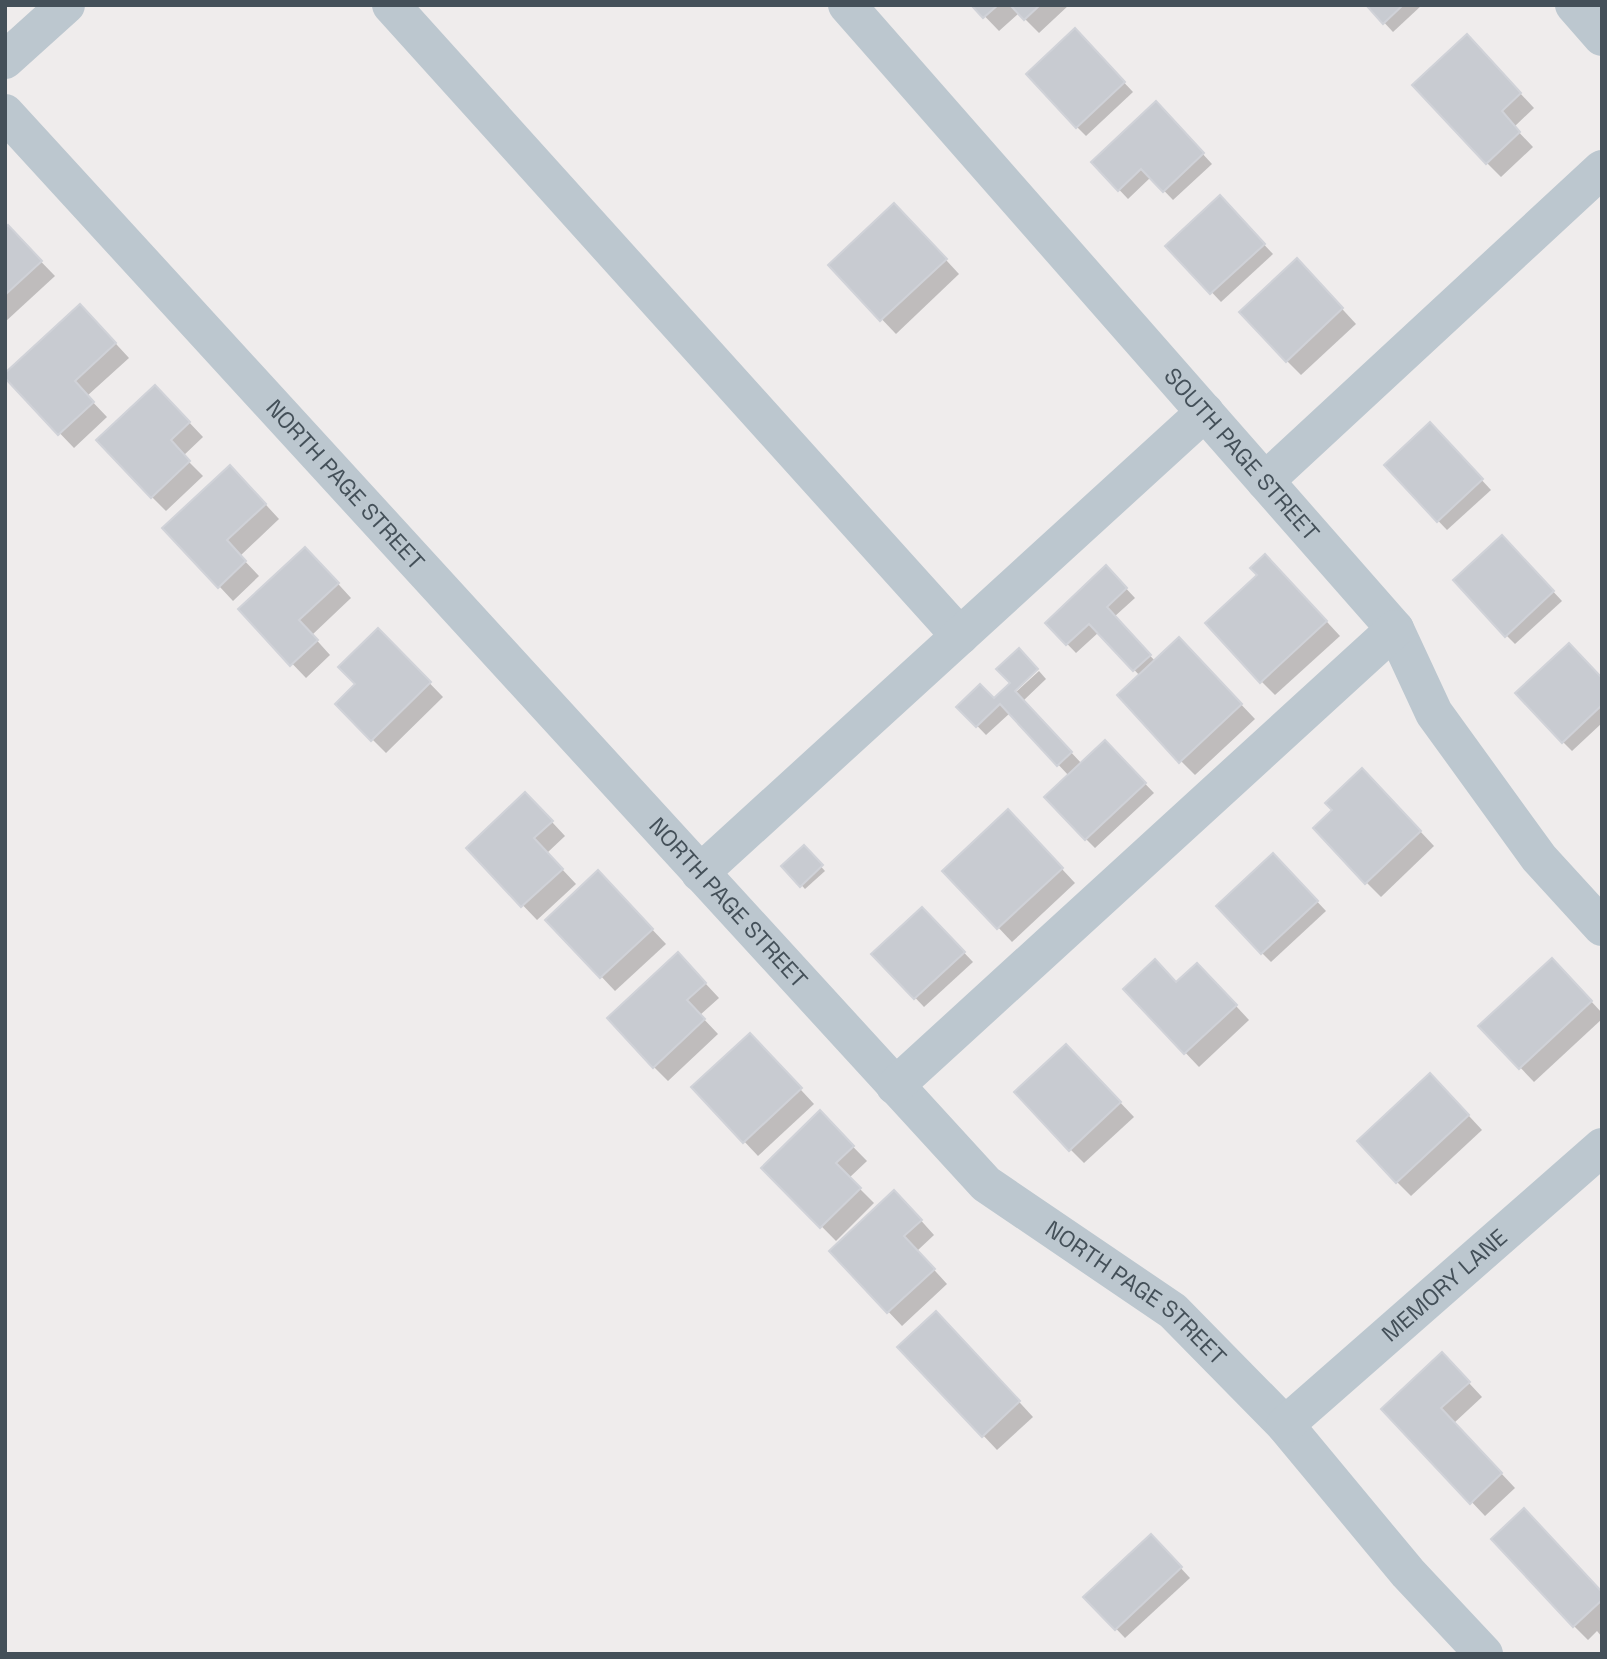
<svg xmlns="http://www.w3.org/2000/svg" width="1607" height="1659" font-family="'Space Grotesk',sans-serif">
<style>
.shadow{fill:#0003}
.building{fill:#c8cbd1;stroke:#d0d2d8;stroke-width:2}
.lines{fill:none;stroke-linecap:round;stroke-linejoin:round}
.minor{stroke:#bcc7cf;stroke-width:38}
.labels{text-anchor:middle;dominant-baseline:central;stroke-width:5;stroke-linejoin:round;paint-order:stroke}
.street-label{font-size:23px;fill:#445059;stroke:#fff}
</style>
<rect width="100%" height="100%" fill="#efecec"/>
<g class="shadow">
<path d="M974,5h95l-30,28 -20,-20 -20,18z"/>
<path d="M1368,5h54l-29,27z"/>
<path d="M1084,40l49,52 -47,44 -9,-9z"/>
<path d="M1481,51l53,57 -20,19 19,20 -32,30 -14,-14z"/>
<path d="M1165,113l47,51 -39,36 -22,-23 -23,22 -35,-37z"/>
<path d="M1229,207l44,47 -52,48 -53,-56z"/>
<path d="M908,219l51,55 -63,60 -66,-69z"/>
<path d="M5,231l17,11 33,34 -50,46z"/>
<path d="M1311,275l45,49 -55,51 -14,-14z"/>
<path d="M94,320l35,38 -42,38 20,21 -33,31 -69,-72z"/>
<path d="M169,401l34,36 -20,19 20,20 -37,35 -14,-14z"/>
<path d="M1439,434l52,56 -44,40 -61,-64z"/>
<path d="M244,481l35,38 -39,37 19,20 -26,25 -68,-73z"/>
<path d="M1511,546l51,55 -47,43 -9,-9z"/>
<path d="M319,563l32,35 -39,37 18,20 -24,23 -66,-69z"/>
<path d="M1106,567l29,31 -21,19 42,45 37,-8 62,65 -60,56 -14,-14 -41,-85 -41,-44 -23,21 -29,-30z"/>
<path d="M1279,570l61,66 -65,59 -14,-14 -2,-106z"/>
<path d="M378,630l65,67 -57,56 -49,-49 20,-20z"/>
<path d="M1019,650l-5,39 2,3 23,-21 7,8 -23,22 59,63 32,-13 40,42 -59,55 -9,-9 -17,-63 -59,-63 -24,22 -27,-28 35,-7 18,-17z"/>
<path d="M1602,680v43l-30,28 -9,-9z"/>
<path d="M1376,784l58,62 -53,51 -14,-14z"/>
<path d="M539,808l26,28 -18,17 29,31 -39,36 -69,-72z"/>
<path d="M1022,826l53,57 -63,59 -67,-71z"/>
<path d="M804,848l21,23 -20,18 -21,-23z"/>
<path d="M1282,864l44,47 -55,51 -9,-9z"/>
<path d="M612,887l54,57 -51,47 -67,-71z"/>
<path d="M931,918l42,44 -49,45 -50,-53z"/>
<path d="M692,969l27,29 -19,17 18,19 -50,47 -14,-14z"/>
<path d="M1566,974l36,39v6l-68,63 -53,-56z"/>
<path d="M1211,979l38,41 -50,47 -74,-78z"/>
<path d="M763,1049l51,55 -56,52 -65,-69z"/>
<path d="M1080,1060l54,57 -50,46 -14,-14z"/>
<path d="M1444,1089l38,41 -71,66 -14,-14z"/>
<path d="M820,1113l47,48 -18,17 25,25 -38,38 -72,-73z"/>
<path d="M908,1206l26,29 -17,16 30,33 -45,42 -71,-75z"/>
<path d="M950,1327l83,90 -36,33 -97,-103z"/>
<path d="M1456,1369l26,28 -28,26 61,65 -30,28 -101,-107z"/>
<path d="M1151,1536l39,42 -65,60 -39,-41z"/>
<path d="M1602,1593v44l-5,-6 -9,9 -14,-14z"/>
</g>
<g class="building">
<path d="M971,5h27l-15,13z"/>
<path d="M1010,5h30l-16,15z"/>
<path d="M1366,5h37l-20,19z"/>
<path d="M1075,28l50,54 -49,46 -50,-54z"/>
<path d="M1467,34l54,59 -19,18 18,21 -34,32 -74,-79z"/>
<path d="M1156,101l48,52 -41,39 -22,-23 -23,22 -27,-29z"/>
<path d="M1220,195l45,49 -55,50 -45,-48z"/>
<path d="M894,203l53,56 -67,62 -52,-56z"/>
<path d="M8,225l34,36 -37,34v-67z"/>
<path d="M1297,258l46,50 -57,54 -47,-50z"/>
<path d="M80,304l36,39 -41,38 19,21 -36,33 -53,-57v-5z"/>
<path d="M155,385l35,37 -19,18 19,21 -39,37 -55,-58z"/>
<path d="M1430,422l53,57 -46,43 -53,-57z"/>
<path d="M230,465l36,39 -39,36 19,21 -28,27 -56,-60z"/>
<path d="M1502,535l52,56 -49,46 -52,-57z"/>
<path d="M305,547l34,36 -40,37 19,20 -28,26 -52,-57z"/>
<path d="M1265,554l62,67 -67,62 -55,-60 52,-48 -7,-7z"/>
<path d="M1106,565l21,23 -20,19 44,48 -18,16 -44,-47 -23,21 -21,-22z"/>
<path d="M378,628l53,54 -60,59 -36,-37 20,-20 -17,-17z"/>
<path d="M1179,637l63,67 -63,59 -62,-68z"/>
<path d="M1569,643l33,35v27l-40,38 -47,-50z"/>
<path d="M1019,648l19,21 -23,22 57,61 -15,14 -57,-62 -24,23 -20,-20 24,-23 14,14 16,-15 -14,-14z"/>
<path d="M1105,740l41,43 -61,57 -41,-43z"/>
<path d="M1362,768l59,63 -56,53 -52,-56 19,-18 -7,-7z"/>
<path d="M525,792l28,29 -19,17 29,31 -42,38 -55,-59z"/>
<path d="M1008,809l55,59 -66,61 -55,-58z"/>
<path d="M804,845l19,20 -23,22 -19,-21z"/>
<path d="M1273,853l45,48 -57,53 -45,-48z"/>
<path d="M598,870l55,59 -53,49 -55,-58z"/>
<path d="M922,907l43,45 -51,47 -43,-45z"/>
<path d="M678,952l28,31 -19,17 18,19 -52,49 -46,-50z"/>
<path d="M1552,958l40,43 -73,68 -41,-43z"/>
<path d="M1155,959l21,23 21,-19 40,42 -53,49 -61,-65z"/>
<path d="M750,1033l52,55 -59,55 -52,-56z"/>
<path d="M1066,1044l55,58 -52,49 -55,-59z"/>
<path d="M1430,1073l39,42 -73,68 -39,-42z"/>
<path d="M820,1110l34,36 -18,17 25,25 -41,40 -59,-60z"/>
<path d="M894,1190l28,30 -18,16 31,33 -48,44 -58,-62z"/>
<path d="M936,1311l84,90 -38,36 -85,-90z"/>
<path d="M1442,1352l28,30 -29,26 61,65 -32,31 -89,-95z"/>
<path d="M1524,1508l78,84v8l-29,27 -82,-88z"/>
<path d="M1151,1534l31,33 -67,63 -32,-33z"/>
</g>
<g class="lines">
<g class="minor">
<path d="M391,5l569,631"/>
<path id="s1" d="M847,5l548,624 39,84 105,145 63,69"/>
<path d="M1574,5l28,32"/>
<path d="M5,60l61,-55"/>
<path id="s2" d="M5,113l981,1071 187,127 112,114 123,148 76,81"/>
<path d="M1265,481l337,-312"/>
<path d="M700,873l505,-461"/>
<path d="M895,1086l500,-457"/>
<path id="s3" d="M1285,1425l317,-278"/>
</g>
</g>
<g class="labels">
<g class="street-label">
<text stroke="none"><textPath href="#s1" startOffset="598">SOUTH PAGE STREET</textPath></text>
<text stroke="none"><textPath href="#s2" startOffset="504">NORTH PAGE STREET</textPath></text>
<text stroke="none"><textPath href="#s2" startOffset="1071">NORTH PAGE STREET</textPath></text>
<text stroke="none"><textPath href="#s3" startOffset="212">MEMORY LANE</textPath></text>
<text stroke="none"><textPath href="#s2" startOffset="1638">NORTH PAGE STREET</textPath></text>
</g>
</g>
<rect width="1607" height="1659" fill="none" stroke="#445059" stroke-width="14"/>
</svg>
